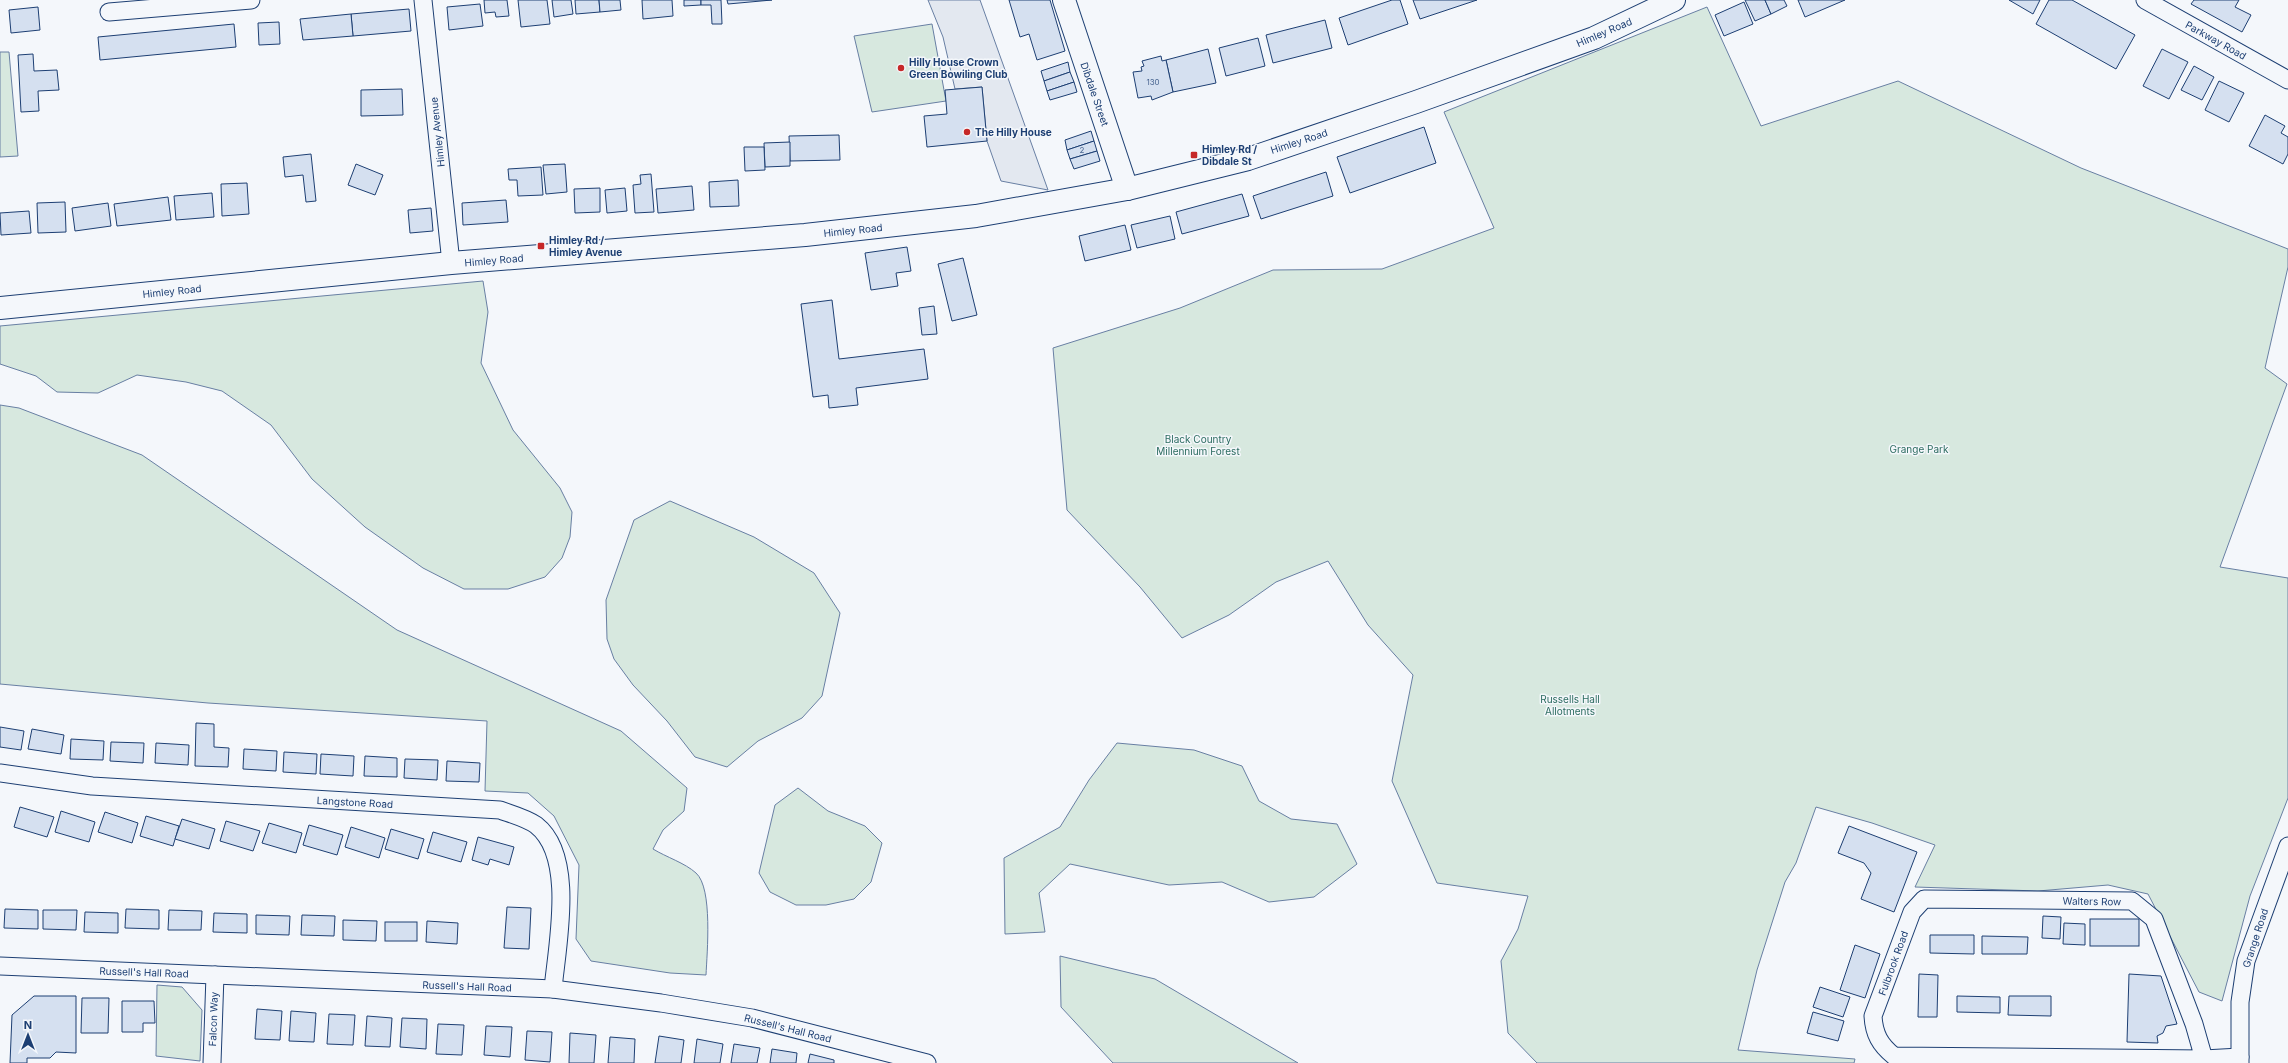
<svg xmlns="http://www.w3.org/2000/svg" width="2288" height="1063" font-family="Inter,sans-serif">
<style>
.green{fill:#d7e8df;stroke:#687fa3}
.parking{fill:#e3e8f0;stroke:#687fa3}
.building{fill:#d5e0f0;stroke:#1d3f73}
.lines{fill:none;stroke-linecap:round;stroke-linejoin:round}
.street-casing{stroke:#1d3f73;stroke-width:19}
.secondary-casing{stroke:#1d3f73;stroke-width:24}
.street{stroke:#f4f7fb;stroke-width:17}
.secondary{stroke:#f4f7fb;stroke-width:22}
.poi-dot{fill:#c62828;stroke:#f4f7fb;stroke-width:1.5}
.labels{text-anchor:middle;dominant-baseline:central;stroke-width:3;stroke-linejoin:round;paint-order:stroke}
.number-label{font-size:8px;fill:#4b6792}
.street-label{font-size:10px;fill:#1d3f73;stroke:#f4f7fb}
.poi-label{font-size:10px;font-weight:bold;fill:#1d3f73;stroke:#f4f7fb;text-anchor:start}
.park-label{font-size:10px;fill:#2c6c60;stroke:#f4f7fb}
</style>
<rect width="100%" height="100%" fill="#f4f7fb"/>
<g class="green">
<path d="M1707,7l54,119 137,-45 183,87 207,81v18l-23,101 22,16 -67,183 68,11v220l-38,98 -28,105 -23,-9 -51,-98 -40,-9 -70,6 -123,-4 20,-42 -63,-22 -56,-16 -20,56 -11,19 -28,88 -19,80 117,9 -1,4h-317l-29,-30 -7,-72 17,-32 10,-33 -91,-13 -45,-102 21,-106 -45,-50 -40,-64 -52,21 -47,33 -47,23 -42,-51 -73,-77 -14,-162 127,-40 93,-38 109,-1 112,-41 -50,-116z"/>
<path d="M932,24l14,77 -74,11 -18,-76z"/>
<path d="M0,52h9l9,104 -18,1z"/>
<path d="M483,281l5,31 -7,51 32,67 47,58 12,24 -2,25 -8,21 -17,19 -37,12h-44l-41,-21 -58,-41 -53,-48 -41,-54 -49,-34 -36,-9 -49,-7 -39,18 -41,-1 -21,-16 -36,-12v-38z"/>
<path d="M0,405l19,3 123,47 255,175 224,101 66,57 -3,23 -21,19 -10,19c13,8 32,14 43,24 17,15 11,80 10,102l-36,-2 -79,-12 -15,-22 3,-74 -25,-49 -26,-23 -43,-2 2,-70 -279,-18 -208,-19z"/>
<path d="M670,501l84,36 60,36 26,40 -18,83 -20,22 -44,23 -31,26 -32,-10 -28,-36 -34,-36 -19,-26 -7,-20 -1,-39 28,-80z"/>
<path d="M1117,743l77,7 48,16 17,35 32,18 46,5 20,40 -43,33 -45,5 -47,-20 -53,3 -99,-21 -31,29 6,39 -40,2 -1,-76 56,-31 29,-47z"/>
<path d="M798,788l30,23 37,15 17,17 -11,39 -17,17 -28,6h-30l-26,-13 -11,-19 16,-68z"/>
<path d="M1060,956l95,23 143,84h-185l-52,-56z"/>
<path d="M157,985l25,2 20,23 -2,51 -44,-5z"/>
</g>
<path class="parking" d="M928,0h52l68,190 -47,-9 -14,-40 -5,-54 -27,2 -12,-52z"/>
<g class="building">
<path d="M484,0h23l2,16 -13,1 -1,-5 -10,1z"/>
<path d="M518,0h29l3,24 -29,3z"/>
<path d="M552,0h19l2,14 -19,3z"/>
<path d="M575,0h24l1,12 -24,2z"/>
<path d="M599,0h21l1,10 -21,2z"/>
<path d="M642,0h30l1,16 -30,3z"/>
<path d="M684,0h17v5l-17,1z"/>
<path d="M701,0h20l1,24h-10l-1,-19h-10z"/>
<path d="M727,0h45l-44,4z"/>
<path d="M1009,0h41l15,51 -28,9 -8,-26 -9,3z"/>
<path d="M1392,0h8l8,24 -60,21 -9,-27z"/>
<path d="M1413,0h64l-57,19z"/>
<path d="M1745,0h20l6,14 -16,7z"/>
<path d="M1765,0h19l3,6 -16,8z"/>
<path d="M1798,0h47l-40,17z"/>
<path d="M2009,0h31l-7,14z"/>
<path d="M2049,0h23l63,35 -19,34 -80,-45z"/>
<path d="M2194,0h45l-4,7 16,8 -9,17 -51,-28z"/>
<path d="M1744,2l9,22 -29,12 -9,-21z"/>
<path d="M480,4l3,22 -34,4 -2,-23z"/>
<path d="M38,7l2,23 -29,3 -2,-23z"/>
<path d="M409,9l2,22 -58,5 -2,-22z"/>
<path d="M351,14l2,22 -50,4 -3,-21z"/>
<path d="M1325,20l7,28 -59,15 -7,-28z"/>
<path d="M279,22l1,22 -21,1 -1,-22z"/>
<path d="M234,24l2,23 -136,13 -2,-23z"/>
<path d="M1258,38l7,28 -39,10 -7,-28z"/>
<path d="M1208,49l8,34 -43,9 -7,-32z"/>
<path d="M2162,49l26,13 -19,37 -26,-13z"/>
<path d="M33,54l1,17 23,-1 2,20 -21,1 1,20 -18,1 -3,-57z"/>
<path d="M1161,56l1,5 4,-1 7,32 -21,8 -1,-4 -13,2 -5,-26 9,-1 -1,-4 3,-1 -2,-5z"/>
<path d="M1068,62l2,10 -26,9 -3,-10z"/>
<path d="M2194,66l20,11 -12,23 -21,-10z"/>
<path d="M1070,72l4,10 -27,9 -3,-10z"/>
<path d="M2219,81l25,12 -15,29 -24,-12z"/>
<path d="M1074,82l3,10 -27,8 -3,-9z"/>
<path d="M982,87l5,54 -60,6 -3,-31 23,-2 -2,-24z"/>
<path d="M402,89l1,26 -42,1v-26z"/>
<path d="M2265,115l20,11 -4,7 7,4v17l-5,10 -34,-18z"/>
<path d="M1424,127l12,36 -86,30 -13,-36z"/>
<path d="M1091,131l3,10 -27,9 -2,-10z"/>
<path d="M839,135l1,25 -50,1 -1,-25z"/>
<path d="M1094,141l3,10 -27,8 -3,-9z"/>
<path d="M790,142v24l-25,1 -1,-24z"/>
<path d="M744,147h20l1,23 -20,1z"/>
<path d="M1097,151l3,10 -26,8 -4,-10z"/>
<path d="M311,154l5,47 -10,1 -3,-27 -18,2 -2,-20z"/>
<path d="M356,164l27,11 -8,20 -27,-10z"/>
<path d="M565,164l2,28 -21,2 -3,-29z"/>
<path d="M541,167l2,28 -25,1 -1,-16h-8l-1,-11z"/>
<path d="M1326,172l7,24 -72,23 -8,-23z"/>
<path d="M651,174l3,38 -19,1 -2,-28 8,-1 -1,-9z"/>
<path d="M738,180l1,26 -29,1 -1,-25z"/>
<path d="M247,183l2,31 -27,2 -1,-32z"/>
<path d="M692,186l2,24 -36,3 -2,-24z"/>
<path d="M600,188v24l-25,1 -1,-24z"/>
<path d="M625,188l2,23 -20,2 -2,-23z"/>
<path d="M212,193l2,24 -38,3 -2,-24z"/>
<path d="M1242,194l7,22 -67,18 -6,-22z"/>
<path d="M168,197l3,23 -54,6 -3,-22z"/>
<path d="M506,200l2,22 -45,3 -1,-22z"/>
<path d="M65,202l1,30 -28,1 -1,-30z"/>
<path d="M108,203l3,23 -36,5 -3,-23z"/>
<path d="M431,208l2,23 -23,2 -2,-23z"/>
<path d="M29,211l2,22 -30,2 -1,-22z"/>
<path d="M1170,216l5,23 -38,9 -6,-23z"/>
<path d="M1125,225l6,25 -46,11 -6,-25z"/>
<path d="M907,247l4,24 -15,2 2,13 -27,4 -6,-37z"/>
<path d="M963,258l14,57 -25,6 -14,-57z"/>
<path d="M832,300l7,59 85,-10 4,30 -72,9 2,17 -29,3 -1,-13 -15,2 -12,-93z"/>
<path d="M934,306l3,28 -15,1 -3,-27z"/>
<path d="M196,723l18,1v23l15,1 -1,19 -33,-1z"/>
<path d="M0,727l24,4 -3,19 -21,-3z"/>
<path d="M32,729l32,6 -3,19 -33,-5z"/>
<path d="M71,739l33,2 -1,19 -33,-1z"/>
<path d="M111,742l33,1 -1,20 -33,-2z"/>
<path d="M156,743l33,2 -1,20 -33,-2z"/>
<path d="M244,749l33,2 -1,20 -33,-2z"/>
<path d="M284,752l33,2 -1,20 -33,-2z"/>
<path d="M321,754l33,2 -1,20 -33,-2z"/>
<path d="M365,756l32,2v19l-33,-1z"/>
<path d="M405,759l33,1 -1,20 -33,-2z"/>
<path d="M447,761l33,2 -1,19 -33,-1z"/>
<path d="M20,807l34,10 -7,20 -33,-10z"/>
<path d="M61,811l34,11 -6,20 -34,-10z"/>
<path d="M105,812l33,11 -6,20 -34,-11z"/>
<path d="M146,816l33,10 -6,20 -33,-10z"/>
<path d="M182,819l33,10 -6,20 -34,-10z"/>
<path d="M226,821l34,10 -7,20 -33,-10z"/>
<path d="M269,823l33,10 -6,20 -34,-10z"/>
<path d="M309,825l34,10 -6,20 -34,-10z"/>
<path d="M1849,826l68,26 -23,60 -33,-13 10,-26 -7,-10 -26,-10z"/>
<path d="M351,827l34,11 -6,20 -34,-11z"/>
<path d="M391,829l33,10 -6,20 -33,-10z"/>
<path d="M433,832l34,10 -6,20 -34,-10z"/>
<path d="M478,837l36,10 -5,18 -19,-6 -2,6 -16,-5z"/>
<path d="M507,907l24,1 -2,41 -25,-1z"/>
<path d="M5,909l33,1v19l-34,-1z"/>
<path d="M126,909l33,1v19l-34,-1z"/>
<path d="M43,910h34l-1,20 -33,-1z"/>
<path d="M169,910l33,1 -1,19h-33z"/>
<path d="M85,912l33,1v20l-34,-1z"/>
<path d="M214,913l33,1v19l-34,-1z"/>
<path d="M256,915l34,1 -1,19 -33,-1z"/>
<path d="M302,915l33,1 -1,20 -33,-1z"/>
<path d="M2043,916l18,1 -1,22 -18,-1z"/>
<rect x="2090" y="919" width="49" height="27"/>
<path d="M343,920l34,1 -1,20 -33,-1z"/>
<path d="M427,921l31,2 -1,21 -31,-2z"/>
<rect x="385" y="922" width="32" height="19"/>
<path d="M2064,923l21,1v21l-22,-1z"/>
<path d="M1930,935h44v19l-44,-1z"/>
<path d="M1982,936l46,1 -1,17h-45z"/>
<path d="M1855,945l25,9 -15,44 -25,-8z"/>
<path d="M1919,974l19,1 -1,42h-19z"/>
<path d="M2129,974l32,2 16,48 -11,2 -3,7 -6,3 1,7 -31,-1z"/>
<path d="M1820,987l30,10 -7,20 -30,-10z"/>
<path d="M34,996h42v57l-20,-1 -6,6h-23v5h-17l2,-48z"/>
<path d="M1957,996l43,1v16l-43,-1z"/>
<path d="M2009,996h42v20l-43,-1z"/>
<path d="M82,998h27l-1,35h-27z"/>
<path d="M122,1001h32l1,22h-12v9h-21z"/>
<path d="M257,1009l25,2 -2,29 -25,-1z"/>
<path d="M291,1011l25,2 -2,29 -25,-1z"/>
<path d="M1813,1012l31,9 -6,20 -31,-8z"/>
<path d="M329,1014l26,1 -2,30 -26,-1z"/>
<path d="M367,1016l25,2 -2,29 -25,-1z"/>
<path d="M402,1018l25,1 -1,30 -26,-2z"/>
<path d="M438,1024l26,1 -2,30 -26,-1z"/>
<path d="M486,1026l26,1 -2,30 -26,-2z"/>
<path d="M527,1031l25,1 -2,30 -25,-2z"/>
<path d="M570,1033l26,2 -2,28h-25z"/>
<path d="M659,1036l25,4 -3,23h-26z"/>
<path d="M610,1037l25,2 -1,24h-26z"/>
<path d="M697,1039l26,5 -3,19h-26z"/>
<path d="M734,1044l26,4 -3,15h-26z"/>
<path d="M772,1049l25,4 -1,10h-26z"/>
<path d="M810,1054l24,6v3h-26z"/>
</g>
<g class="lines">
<g class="street-casing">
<g id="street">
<path d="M423,0l28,263"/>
<path d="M2145,0l143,80"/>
<path d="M109,12l142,-12"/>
<path d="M0,773l92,13 408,24c11,4 26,8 36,15 40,31 21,120 17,164"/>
<path d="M0,966l553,23 108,14 91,15 175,45"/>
<path d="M2204,1059l-10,-35 -40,-105 -22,-18 -208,-2 -12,13 -39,104c1,18 7,29 21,40l310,3 36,-2"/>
<path d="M212,1063l3,-88"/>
<path d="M2240,1063v-61l6,-41 42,-115"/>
</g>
</g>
<g class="secondary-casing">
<g id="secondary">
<path d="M1064,0l63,189"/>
<path d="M0,308l451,-45 354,-28 171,-19 151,-27 121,-30 168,-57 178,-64 80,-38"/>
</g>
</g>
<use href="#street" class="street"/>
<use href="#secondary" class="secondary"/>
</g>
<g class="poi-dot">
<circle cx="901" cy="68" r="4"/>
<circle cx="967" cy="132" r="4"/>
<rect x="1190" y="151" width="8" height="8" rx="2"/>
<rect x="537" y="242" width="8" height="8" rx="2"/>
</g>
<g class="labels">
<g class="number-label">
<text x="1153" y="82">130</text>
<text x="1082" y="150">2</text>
</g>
<g class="street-label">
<text transform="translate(1604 32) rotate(-23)">Himley Road</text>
<text transform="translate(2216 40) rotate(29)">Parkway Road</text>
<text transform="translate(1095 94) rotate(71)">Dibdale Street</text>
<text transform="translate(437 132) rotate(-96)">Himley Avenue</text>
<text transform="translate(1299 141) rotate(-18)">Himley Road</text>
<text transform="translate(853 230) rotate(-6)">Himley Road</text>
<text transform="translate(494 260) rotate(-5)">Himley Road</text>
<text transform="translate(172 291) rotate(-6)">Himley Road</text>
<text transform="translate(355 802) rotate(3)">Langstone Road</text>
<text transform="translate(2092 901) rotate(1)">Walters Row</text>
<text transform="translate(2255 938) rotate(-72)">Grange Road</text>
<text transform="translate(1893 963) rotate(-70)">Fulbrook Road</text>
<text transform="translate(144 972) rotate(2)">Russell's Hall Road</text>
<text transform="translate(467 986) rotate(2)">Russell's Hall Road</text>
<text transform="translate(213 1019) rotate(-88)">Falcon Way</text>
<text transform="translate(788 1028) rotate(14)">Russell's Hall Road</text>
</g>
<g class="poi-label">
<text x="909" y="62">Hilly House Crown<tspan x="909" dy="12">Green Bowiling Club</tspan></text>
<text x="975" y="132">The Hilly House</text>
<text x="1202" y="149">Himley Rd /<tspan x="1202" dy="12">Dibdale St</tspan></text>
<text x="549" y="240">Himley Rd /<tspan x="549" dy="12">Himley Avenue</tspan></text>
</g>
<g class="park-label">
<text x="1198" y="439">Black Country<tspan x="1198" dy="12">Millennium Forest</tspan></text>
<text x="1919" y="449">Grange Park</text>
<text x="1570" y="699">Russells Hall<tspan x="1570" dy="12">Allotments</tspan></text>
</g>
</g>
<g transform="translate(28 1035)" stroke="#f4f7fb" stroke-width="3" paint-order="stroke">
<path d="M0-3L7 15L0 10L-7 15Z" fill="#1d3f73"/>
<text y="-6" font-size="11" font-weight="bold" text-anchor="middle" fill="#1d3f73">N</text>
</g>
</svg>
